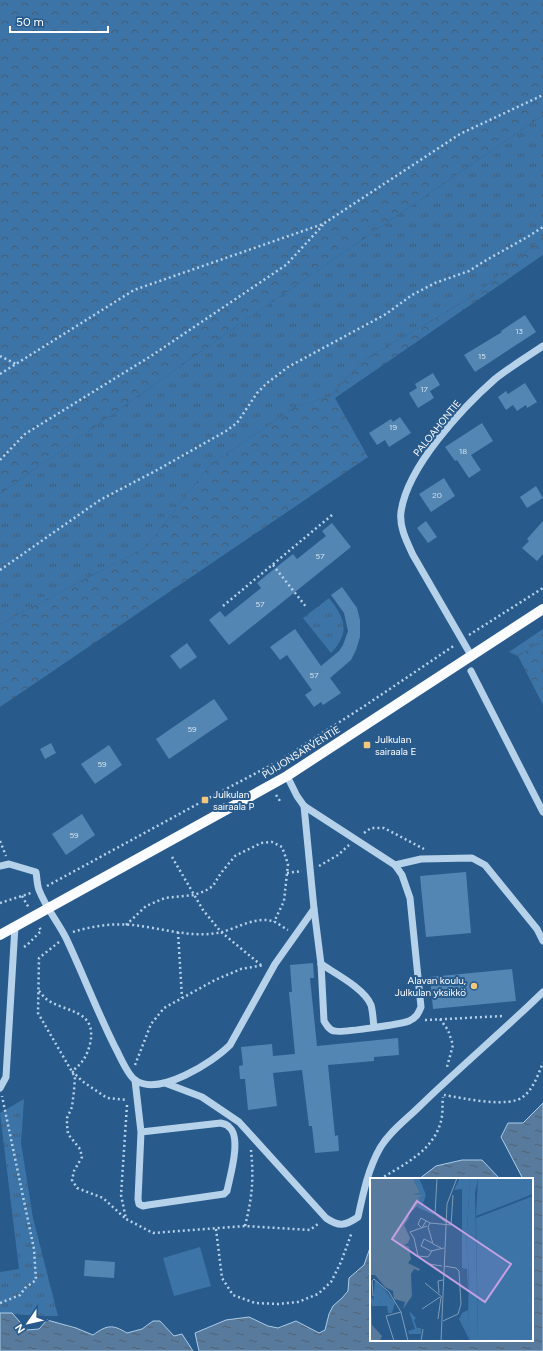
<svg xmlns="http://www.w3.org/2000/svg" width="543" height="1351" font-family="Figtree,sans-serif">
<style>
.grass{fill:url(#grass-tufts)}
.forest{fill:url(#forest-crowns)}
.pitch{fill:#3c74a8}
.water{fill:url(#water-ripples);stroke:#abcdea}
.building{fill:#5486b4}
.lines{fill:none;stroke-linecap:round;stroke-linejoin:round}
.path{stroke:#b6d1ea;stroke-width:2.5;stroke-dasharray:2 3;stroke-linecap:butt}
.minor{stroke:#b6d1ea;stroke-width:7}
.major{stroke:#fafcfe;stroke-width:10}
.poi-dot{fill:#f2c87c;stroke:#285a8b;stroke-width:1.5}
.labels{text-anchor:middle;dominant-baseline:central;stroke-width:4;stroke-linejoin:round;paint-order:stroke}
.number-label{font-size:8px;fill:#d4e1ec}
.street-label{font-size:10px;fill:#fff;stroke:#285a8b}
.poi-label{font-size:10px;fill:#fff;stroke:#285a8b;text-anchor:start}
.inset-road{fill:none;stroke:#7e9cb9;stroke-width:1}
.view{fill:#c4a0e2;fill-opacity:0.15;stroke:#c4a0e2;stroke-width:2}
.inset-edge{fill:none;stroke:#fff;stroke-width:2}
</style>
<defs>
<pattern id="grass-tufts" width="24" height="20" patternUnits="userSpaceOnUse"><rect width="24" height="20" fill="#3c74a8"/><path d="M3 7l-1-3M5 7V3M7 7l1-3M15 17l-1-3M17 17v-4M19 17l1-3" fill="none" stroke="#455e75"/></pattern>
<pattern id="forest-crowns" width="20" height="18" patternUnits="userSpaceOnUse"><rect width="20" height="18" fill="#3c74a8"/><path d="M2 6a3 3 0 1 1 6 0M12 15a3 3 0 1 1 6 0" fill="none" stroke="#455e75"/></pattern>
<pattern id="water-ripples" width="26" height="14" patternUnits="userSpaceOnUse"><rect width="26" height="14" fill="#587a9c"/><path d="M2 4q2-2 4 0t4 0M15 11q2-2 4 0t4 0" fill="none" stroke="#526374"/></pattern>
</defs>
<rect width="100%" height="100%" fill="#285a8b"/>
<g class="grass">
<path d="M543,115v122l-68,58 -111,65 -34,36 -35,11 -85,58 -64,82 -146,77v-130l234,-166z"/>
<path d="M329,598c16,20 22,34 2,55l-28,-35z"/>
<path d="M543,629v11l-25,16 -9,-4z"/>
<path d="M24,1099l-3,44 12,75 25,98h-19l-39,-3v-41l19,-3 -19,-156z"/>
</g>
<g class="forest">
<path d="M0,0h543v115l-309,213 -234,166z"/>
<path d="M543,237v18l-208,143 33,59 -368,250v-83l146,-77 64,-82 85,-58 35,-11 34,-36 111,-65z"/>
<path d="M543,640v65l-25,-49z"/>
</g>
<path class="pitch" d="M200,1247l11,39 -37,10 -11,-38z"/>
<g class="water">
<path d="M543,1103v248h-344l-4,-18 31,-13 23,-3 19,9 10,2 18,-7 23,12 6,-3 4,-16 4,-8 9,-8 6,-7 1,-13 15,-13 7,-20v95h161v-161h-9l-22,-42 7,-14h15z"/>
<path d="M462,1160h20l18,19h-81l17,-13z"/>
<path d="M0,1313h12l15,17 12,-1 8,-9 29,8 17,7c14,-10 19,-11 34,-2l15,-4 11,-8h7l14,15 8,-2 11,17h-193z"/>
</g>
<g class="building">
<path d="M525,315l11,17 -61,40 -11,-17 38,-23 -1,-1z"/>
<path d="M433,373l7,12 -10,6 4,7 -16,10 -9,-15 8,-5 -2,-4z"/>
<path d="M525,383l12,19 -10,6 -1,-3 -9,6 -4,-6 -7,5 -8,-13 8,-6 2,3z"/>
<path d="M400,417l11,16 -22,14 -4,-7 -8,5 -8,-12 22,-14 2,3z"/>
<path d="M482,423l11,18 -22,14 10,15 -12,8 -12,-18 -2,1 -10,-14z"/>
<path d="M444,478l11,18 -24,16 -12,-18z"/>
<path d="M536,486l7,12 -16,10 -7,-11z"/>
<path d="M426,521l11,16 -9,6 -11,-15z"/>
<path d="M543,521v33l-6,7 -15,-13 7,-7 -2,-2z"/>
<path d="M332,523l19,24 -122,98 -20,-25 11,-9 5,6 36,-29 -4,-5 11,-9 25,-20 4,5 29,-23 -4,-5z"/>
<path d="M342,587l15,21 3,12v17l-4,13 -5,10 -21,18 11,15 -18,12 -2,-3 -7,5 -9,-12 7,-5 -25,-35 -7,5 -10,-13 25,-18 26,37 18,-15 4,-6 5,-14 -4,-18 -13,-18z"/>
<path d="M187,643l10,14 -17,12 -10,-13z"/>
<path d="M214,699l14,20 -59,40 -13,-20z"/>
<path d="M51,743l5,10 -11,6 -5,-10z"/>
<path d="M109,745l13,20 -27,19 -14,-20z"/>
<path d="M82,814l13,21 -29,20 -14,-21z"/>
<path d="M466,872l5,61 -45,4 -6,-61z"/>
<path d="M313,963l1,15h-4l7,68 81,-8 1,17 -25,2v4l-46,4 7,71 3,-1 1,16 -24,2 -3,-27h-3l-7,-56 -29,3 4,33 -29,4 -3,-31h-5l-1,-13 4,-1 -2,-18 31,-3 1,12 22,-2 -6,-62h3l-2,-27z"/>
<path d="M512,969l4,32 -83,8 -3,-32z"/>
<path d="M85,1260l30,2 -1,16 -30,-2z"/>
</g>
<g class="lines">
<g class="path">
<path d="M0,356l16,8"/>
<path d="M0,374l134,-84 189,-66 137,-90 83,-39"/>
<path d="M0,460l25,-26 126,-78 135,-91 37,-40"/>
<path d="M273,565l34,43"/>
<path d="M0,570l100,-70 59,-31 67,-38 11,-8 20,-30 10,-10 21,-16 98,-53 26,-19 23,-12 34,-12 14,-9 46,-26 14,-9"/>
<path d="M223,606l109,-91"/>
<path d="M469,635l74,-47"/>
<path d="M276,795l4,6"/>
<path d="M364,833l7,-5h13l40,21"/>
<path d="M0,841l6,15"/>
<path d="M172,857l31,53 18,22 40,33"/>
<path d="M319,866l19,-11 11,-10"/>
<path d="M287,873l15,-2"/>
<path d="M47,886l158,-86 74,-39 87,-56 89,-60"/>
<path d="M22,896l7,12"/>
<path d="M0,903l31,-10"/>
<path d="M126,925l20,-19 19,-8 29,-3 11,-4 8,-5 8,-13 14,-17 26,-13 11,-1 10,5 6,17 -4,37 -10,21"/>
<path d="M73,932c19,-6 40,-9 60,-7 29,3 60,14 89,7 15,-4 36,-17 53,-10 4,2 9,6 13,8"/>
<path d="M178,932l4,66"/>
<path d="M59,942l-20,16 -1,55 37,64 -1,14 -2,16 -5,11v7l1,9 12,15 2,8 -8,14 -2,9 5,8 26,10 23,21"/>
<path d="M24,947l3,-2 14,-14 -2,-5"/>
<path d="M39,991c2,2 4,5 6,7 18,15 53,10 45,46 -3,12 -8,20 -18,27l10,10 25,17 20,2"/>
<path d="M440,1019l8,11 5,15 -6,22"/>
<path d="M425,1020l79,-4"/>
<path d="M135,1065l16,-41 13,-16 51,-28 26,-11 23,-4"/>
<path d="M444,1095c19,3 66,14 80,1 10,-8 14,-22 19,-33"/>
<path d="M127,1105l-6,90 5,24 27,14 92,-7 65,4 8,-6"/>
<path d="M380,1179c25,-15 57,-30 62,-63 1,-6 0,-12 1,-19"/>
<path d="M245,1226c7,-28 9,-46 6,-76"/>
<path d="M216,1229l6,49 11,17 22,8 23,1 20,-2 20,-8 13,-12 10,-20 11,-30"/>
<path d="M0,1303l20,-8 5,-7 11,-8 -2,-31 -32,-153"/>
</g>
<g class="minor">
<path d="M472,657l-59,-102c-6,-13 -14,-28 -12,-43 6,-45 61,-104 94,-133 15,-12 32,-22 48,-33"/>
<path d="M471,671l72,141"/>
<path d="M287,776l10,20 7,10 91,59 7,10 8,23 11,109c-3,7 -5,11 -12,14 -7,3 -67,12 -74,10 -5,0 -8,-5 -11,-10l-3,-57 -7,-55"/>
<path d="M395,865l26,-6 51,-1 13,7 52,64 6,12"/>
<path d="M0,866l9,-2 27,8c1,6 1,13 3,18 7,18 19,32 27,48 17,36 31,73 49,109 5,9 12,27 20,33 24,17 78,-18 95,-35l45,-81 39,-55 -10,-103"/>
<path d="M321,964c15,10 44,25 50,41 2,7 2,15 3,22"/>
<path d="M135,1080l6,52 -3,67 1,5 4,2 5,-1 76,-11 3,-3c3,-15 15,-54 2,-64 -2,-3 -6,-3 -8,-4l-80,9"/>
<path d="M165,1083l37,14 37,25 87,96c13,9 19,8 32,-1 5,-23 10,-48 22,-69 10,-17 27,-29 40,-42 40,-39 83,-75 123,-114"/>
<path d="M0,1088l6,-11 9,-151"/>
</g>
<path class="major" d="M0,935l287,-159 256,-167"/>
</g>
<g class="poi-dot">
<rect x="363" y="741" width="8" height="8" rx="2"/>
<rect x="201" y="796" width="8" height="8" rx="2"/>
<circle cx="474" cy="986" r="4"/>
</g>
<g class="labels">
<g class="number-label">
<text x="519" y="331">13</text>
<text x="482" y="356">15</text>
<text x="424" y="389">17</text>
<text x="393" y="427">19</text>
<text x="463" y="451">18</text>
<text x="437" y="495">20</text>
<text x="320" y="556">57</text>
<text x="260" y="604">57</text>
<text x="314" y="675">57</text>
<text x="192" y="729">59</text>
<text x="102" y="764">59</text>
<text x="74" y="835">59</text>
</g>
<g class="street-label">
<text transform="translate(437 428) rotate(-51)">PALOAHONTIE</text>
<text transform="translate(301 752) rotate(-32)">PUIJONSARVENTIE</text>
</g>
<g class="poi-label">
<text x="375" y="739">Julkulan<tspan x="375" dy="12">sairaala E</tspan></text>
<text x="213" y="794">Julkulan<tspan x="213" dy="12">sairaala P</tspan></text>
<text x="466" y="980" text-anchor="end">Alavan koulu,<tspan x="466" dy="12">Julkulan yksikkö</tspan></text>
</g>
</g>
<g transform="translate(370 1178)">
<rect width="163" height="163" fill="#285a8b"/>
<path d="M43,0h6l7,17 -4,11 12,6v3l-17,-8 3,-4 -3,-3 3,-5 -8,-1 8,-1zM100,0h8l-3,15 3,148h-8l-2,-14 1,-70 -3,-8zM39,133l7,7 -2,2 3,8h4v6h-12l-1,-3 7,-2z" fill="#3c74a8"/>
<path d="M90,0h10l-4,71 3,8 -1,38 -1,-26 -5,-1v-79l-8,1zM108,0h55v16l-57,22zM163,18v145h-55l-2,-123zM15,112l10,13 -3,10h-4l-1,-7h-15l-1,-4v-5l6,8 5,-5h8zM98,132v17l2,14 -11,-22 3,-6z" fill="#3c74a8"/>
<path d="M5,102l10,10 5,10h-8l-5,5 -4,-2z" fill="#3c74a8"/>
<path d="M0,0h43l7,15 -7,1 8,1v2h-3l2,3 -3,1 3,2 -12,12 1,3 -5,7 6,13 -2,5 -4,2 5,2 2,12 -3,4 12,6 -1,2 -5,-2 -3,5 1,22 -9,13 2,-7 -11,-3 -1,-8 -8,-4 -10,-12h-5zM0,99l2,48 10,11 -2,5h-10z" fill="#587a9c"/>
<path class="inset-road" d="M67,0l-2,36 11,8M56,43l-4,7 -4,-4 3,-6 9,5M57,48l-17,6 4,6 4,18 10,1 4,-6M62,65l-8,-4 -3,7 10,5 13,-3M71,70l-8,-4 -5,-17 2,-4 21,2 2,-30M59,86l13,2M55,105l17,14M69,115l-1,-12 5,-1M3,118l-1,-15 2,-2 15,13 12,20M52,131l18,-12M68,141l3,-22M73,143l15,-7 3,-10 -2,-33 -3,-3 -12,-2M24,163l-8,-25 15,-4 7,29M51,163l2,-12M71,163l6,-137 10,-26"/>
<path class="view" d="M47,23l94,63 -26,38 -93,-63z"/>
<rect width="163" height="163" class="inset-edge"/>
</g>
<g transform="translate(28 1323) rotate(236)" stroke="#285a8b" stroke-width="3" paint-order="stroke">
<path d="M0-3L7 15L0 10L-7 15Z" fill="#ffffff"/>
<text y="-6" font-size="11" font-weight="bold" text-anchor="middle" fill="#ffffff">N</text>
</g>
<path d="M10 26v6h98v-6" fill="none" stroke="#ffffff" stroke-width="2"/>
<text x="16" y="26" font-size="12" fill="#ffffff" stroke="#285a8b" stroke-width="3" paint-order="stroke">50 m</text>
</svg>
